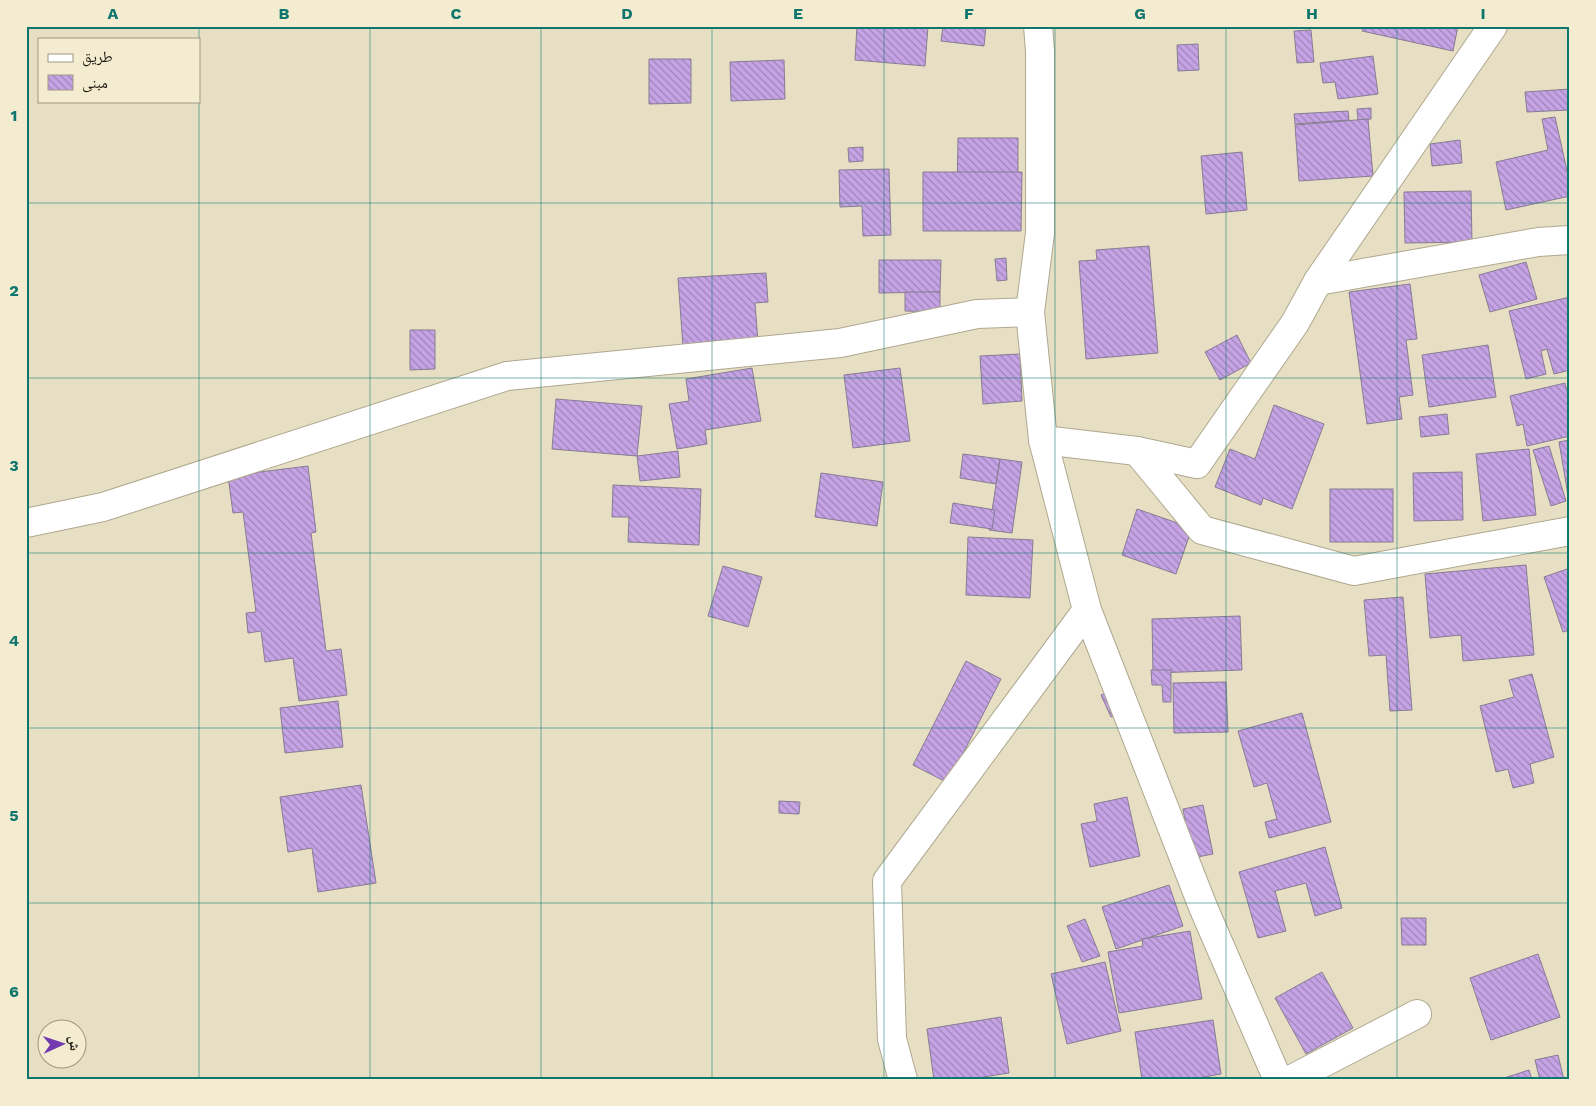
<svg xmlns="http://www.w3.org/2000/svg" width="1596" height="1106" font-family="'Work Sans','Noto Naskh Arabic',sans-serif">
<style>
.building{fill:url(#building-back-hatch);stroke:#877c92}
.lines{fill:none;stroke-linecap:round;stroke-linejoin:round}
.minor-casing{stroke:#afa88f;stroke-width:30}
.minor{stroke:#fff;stroke-width:28}
.grid{fill:none;stroke:#0f766e;stroke-width:1;stroke-opacity:0.55}
.neatline{fill:none;stroke:#0f766e;stroke-width:2}
.grid-label{font-size:16px;text-anchor:middle;font-weight:bold;fill:#0f766e}
</style>
<defs>
<pattern id="building-back-hatch" width="6" height="6" patternUnits="userSpaceOnUse" patternTransform="scale(1.25)"><rect width="6" height="6" fill="#c5a3e5"/><path d="M-1 5l2 2M0 0l6 6M5-1l2 2" fill="none" stroke="#9f84b8"/></pattern>
</defs>
<rect width="100%" height="100%" fill="#e6dfc4"/>
<g class="building">
<path d="M857,26h71l-3,40 -70,-6z"/>
<path d="M943,26h43l-2,20 -43,-5z"/>
<path d="M1363,26h95l-5,25 -91,-20z"/>
<path d="M1311,30l3,32 -17,1 -3,-32z"/>
<path d="M1198,44l1,26 -21,1 -1,-26z"/>
<path d="M1373,56l5,38 -40,5 -3,-17 -12,1 -3,-20z"/>
<path d="M649,59h42v44l-42,1z"/>
<path d="M784,60l1,39 -54,2 -1,-39z"/>
<path d="M1570,89v21l-43,2 -2,-20z"/>
<path d="M1371,108v11l-13,1 -1,-11z"/>
<path d="M1348,111l1,9 -54,4 -1,-10z"/>
<path d="M1555,117l15,67v12l-64,14 -10,-48 52,-12 -6,-31z"/>
<path d="M1368,119l5,57 -74,5 -4,-56z"/>
<path d="M958,138h60v56h-61z"/>
<path d="M1460,140l2,23 -30,3 -2,-22z"/>
<path d="M863,147v14l-14,1 -1,-14z"/>
<path d="M1242,152l5,58 -41,4 -5,-58z"/>
<path d="M889,169l2,66 -28,1 -1,-30 -22,1 -1,-37z"/>
<path d="M923,172h99l-1,59h-98z"/>
<path d="M1471,191l1,51 -67,1 -1,-51z"/>
<path d="M1149,246l9,107 -72,6 -7,-98 18,-1 -1,-10z"/>
<path d="M1006,258l1,22 -10,1 -2,-22z"/>
<path d="M879,260h62l-1,32 -61,1z"/>
<path d="M1526,262l11,37 -47,13 -11,-37z"/>
<path d="M766,273l2,29 -13,1 3,39 -75,5 -5,-69z"/>
<path d="M1410,284l7,55 -11,1 7,55 -14,2 3,22 -35,5 -18,-132z"/>
<path d="M905,292h35v20l-35,-1z"/>
<path d="M1570,297v73l-16,4 -7,-25 -6,2 5,23 -20,5 -17,-68z"/>
<path d="M410,330h25v39l-25,1z"/>
<path d="M1237,335l14,28 -31,17 -15,-28z"/>
<path d="M1488,345l8,52 -67,10 -7,-52z"/>
<path d="M1020,354l2,47 -39,3 -3,-48z"/>
<path d="M752,368l9,53 -56,9 2,14 -30,5 -8,-45 20,-3 -3,-22z"/>
<path d="M900,368l10,73 -57,7 -9,-73z"/>
<path d="M1565,383l5,20v33l-43,10 -4,-22 -6,2 -7,-30z"/>
<path d="M556,399l86,7 -5,50 -85,-7z"/>
<path d="M1274,405l50,19 -32,85 -29,-11 -2,7 -46,-18 15,-38 25,10z"/>
<path d="M1447,414l2,20 -28,3 -2,-20z"/>
<path d="M1569,440l1,55h-2l-9,-53z"/>
<path d="M1549,446l17,55 -15,5 -18,-56z"/>
<path d="M1529,449l7,66 -53,6 -7,-67z"/>
<path d="M678,451l2,26 -40,4 -3,-25z"/>
<path d="M963,454l37,5 -4,25 -36,-6z"/>
<path d="M1000,459l22,3 -10,71 -23,-3z"/>
<path d="M308,466l8,66 -5,1 15,118 15,-2 6,46 -48,6 -6,-43 -28,4 -4,-31 -13,2 -2,-20 10,-1 -13,-100 -10,1 -5,-37z"/>
<path d="M1462,472l1,48 -49,1 -1,-48z"/>
<path d="M821,473l62,9 -6,44 -62,-9z"/>
<path d="M613,485l88,4 -2,56 -71,-3 1,-25h-17z"/>
<rect x="1330" y="489" width="63" height="53"/>
<path d="M953,503l42,7 -3,19 -42,-6z"/>
<path d="M1137,509l55,19 -16,46 -54,-19z"/>
<path d="M968,537l65,3 -3,58 -64,-3z"/>
<path d="M1526,565l8,90 -71,6 -2,-26 -31,3 -5,-64z"/>
<path d="M723,566l39,11 -14,50 -40,-11z"/>
<path d="M1570,568v62l-7,2 -19,-55z"/>
<path d="M1403,597l9,113 -22,1 -4,-56 -17,1 -5,-56z"/>
<path d="M1240,616l2,54 -89,3 -1,-54z"/>
<path d="M966,661l35,18 -53,104 -35,-18z"/>
<path d="M1151,670h20v32h-8l-1,-17h-10z"/>
<path d="M1532,674l22,83 -24,7 4,19 -21,5 -5,-19 -12,3 -16,-66 34,-9 -5,-17z"/>
<path d="M1226,682l2,50 -54,1 -1,-50z"/>
<path d="M1109,692l9,22 -7,3 -10,-22z"/>
<path d="M338,701l5,46 -58,6 -5,-45z"/>
<path d="M1302,713l29,109 -62,16 -4,-16 12,-3 -10,-36 -13,4 -16,-56z"/>
<path d="M361,785l15,98 -58,9 -6,-44 -24,4 -8,-55z"/>
<path d="M1127,797l13,59 -50,11 -9,-43 16,-3 -3,-17z"/>
<path d="M779,801l21,1 -1,12 -20,-1z"/>
<path d="M1203,805l10,49 -21,4 -9,-49z"/>
<path d="M1325,847l17,61 -27,8 -9,-33 -31,8 11,40 -28,7 -19,-66z"/>
<path d="M1169,885l14,41 -67,23 -14,-42z"/>
<path d="M1401,918h25v27h-24z"/>
<path d="M1085,919l15,37 -18,6 -15,-36z"/>
<path d="M1190,931l12,68 -83,14 -11,-61 35,-6 -1,-7z"/>
<path d="M1538,954l22,63 -69,23 -21,-62z"/>
<path d="M1105,962l16,69 -54,13 -16,-70z"/>
<path d="M1322,972l31,56 -47,26 -31,-56z"/>
<path d="M1001,1017l8,56 -45,7h-30l-7,-51z"/>
<path d="M1213,1020l8,54 -34,6h-45l-7,-48z"/>
<path d="M1558,1055l6,25h-24l-5,-20z"/>
<path d="M1529,1070l3,10h-34z"/>
</g>
<g class="lines">
<g class="minor-casing">
<g id="minor">
<path d="M1038,26l2,25v182l-10,79 13,128 44,170 116,297 75,173"/>
<path d="M1318,281l220,-39 32,-2"/>
<path d="M1043,440l94,11 60,13 98,-141 23,-42 175,-255"/>
<path d="M1137,451l65,79 152,41 216,-40"/>
<path d="M26,523l77,-16 404,-131 333,-33 137,-29 53,-2"/>
<path d="M903,1080l-11,-41 -5,-158 200,-271"/>
<path d="M1290,1080l127,-66"/>
</g>
</g>
<use href="#minor" class="minor"/>
</g>
<path class="grid" d="M199,26v13M370,26v1054M541,26v1054M712,26v1054M884,26v1054M1055,26v1054M1226,26v1054M1397,26v1054M199,101v979M26,203h1544M26,378h1544M26,553h1544M26,728h1544M26,903h1544"/>
<rect width="1596" height="1106" fill="none" stroke="#f4ecd1" stroke-width="55"/>
<rect x="38" y="38" width="162" height="65" fill="#f4ecd1" stroke="#9e9885"/>
<rect x="48" y="54" width="25" height="8" fill="#ffffff" stroke="#9e9885"/>
<text x="82" y="62" font-size="15" fill="#1e1b12">طريق</text>
<rect x="48" y="75" width="25" height="15" fill="url(#building-back-hatch)" stroke="#9e9885"/>
<text x="82" y="88" font-size="15" fill="#1e1b12">مبنى</text>
<g transform="translate(62 1044) rotate(87)"><circle r="24" fill="#f4ecd1" stroke="#9e9885"/>
<path d="M0-4L9 19L0 12L-9 19Z" fill="#743bb1"/>
<text y="-8" font-size="14" font-weight="bold" text-anchor="middle" fill="#1e1b12">ش</text>
</g>
<rect x="28" y="28" width="1540" height="1050" class="neatline"/>
<g class="grid-label">
<text x="113" y="19">A</text>
<text x="284" y="19">B</text>
<text x="456" y="19">C</text>
<text x="627" y="19">D</text>
<text x="798" y="19">E</text>
<text x="969" y="19">F</text>
<text x="1140" y="19">G</text>
<text x="1312" y="19">H</text>
<text x="1483" y="19">I</text>
<text x="14" y="121">1</text>
<text x="14" y="296">2</text>
<text x="14" y="471">3</text>
<text x="14" y="646">4</text>
<text x="14" y="821">5</text>
<text x="14" y="997">6</text>
</g>
</svg>
